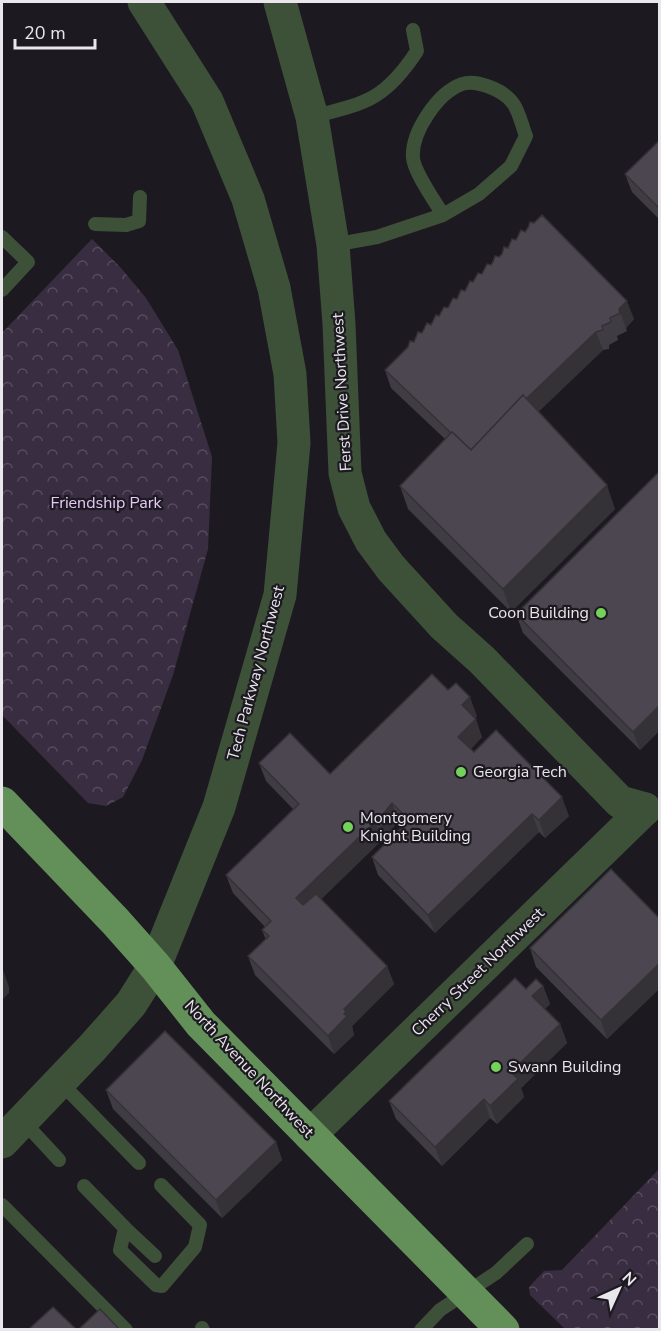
<svg xmlns="http://www.w3.org/2000/svg" width="661" height="1331" font-family="'Nunito Sans',sans-serif">
<style>
.park{fill:url(#park-crowns)}
.lines{fill:none;stroke-linecap:round;stroke-linejoin:round}
.service{stroke:#3d5038;stroke-width:14}
.tertiary{stroke:#3d5038;stroke-width:33}
.trunk{stroke:#639058;stroke-width:33}
.wall{fill:#403c44;fill-rule:evenodd}
.shaded-wall{fill:#343137}
.building{fill:#4b464f;stroke:#343137;stroke-width:1.5}
.poi-dot{fill:#74d25b;stroke:#1d1921;stroke-width:2}
.labels{text-anchor:middle;dominant-baseline:central;stroke-width:4.5;stroke-linejoin:round;paint-order:stroke}
.street-label{font-size:16px;fill:#e9e6ec;stroke:#1d1921}
.park-label{font-size:16px;fill:#e5c9fa;stroke:#1d1921}
.poi-label{font-size:16px;fill:#e9e6ec;stroke:#1d1921;text-anchor:start}
</style>
<defs>
<pattern id="park-crowns" width="20" height="18" patternUnits="userSpaceOnUse" patternTransform="scale(1.5)"><rect width="20" height="18" fill="#392e41"/><path d="M2 6a3 3 0 1 1 6 0M12 15a3 3 0 1 1 6 0" fill="none" stroke="#564c5d"/></pattern>
</defs>
<rect width="100%" height="100%" fill="#1d1921"/>
<g class="park">
<path d="M92,239l29,29 25,30 32,52 34,107 -4,92 -35,126 -31,85 -19,37 -17,9 -18,-3 -86,-88v-382z"/>
<path d="M659,1169v160h-94l-35,-34 -1,-8 15,-16 18,-1z"/>
</g>
<g class="lines">
<g class="service">
<path d="M312,117c54,-14 73,-17 105,-66l-4,-21"/>
<path d="M95,224l31,1 13,-4 1,-24"/>
<path d="M2,237l26,25 -26,28"/>
<path d="M333,245l44,-8 66,-22 36,-21 32,-28 15,-30c-4,-10 -7,-26 -14,-34 -9,-12 -36,-23 -50,-18 -25,9 -51,49 -49,74 1,14 23,45 30,57"/>
<path d="M60,1082l79,81"/>
<path d="M22,1120l37,40"/>
<path d="M84,1186l41,42 -5,22 36,35 6,1 33,-39 5,-22 -39,-40"/>
<path d="M2,1205l124,125"/>
<path d="M125,1228l30,28"/>
<path d="M202,1328l1,2"/>
<path d="M421,1330l19,-20 56,-37 31,-29"/>
</g>
<g class="tertiary">
<path d="M280,2l32,115 21,128 6,79 6,149 9,35 17,33 20,27 53,58 38,34 138,142 25,7"/>
<path d="M310,1135l335,-326"/>
<path d="M2,1142l90,-94 39,-44 24,-38 64,-159 61,-212 14,-152 -4,-69 -16,-86 -26,-89 -41,-98 -63,-99"/>
</g>
<path class="trunk" d="M2,803l113,118 40,45 46,58 302,306"/>
</g>
<g class="wall">
<path d="M660,140v80l-28,-28 -7,-18z"/>
<path d="M495,256l139,63 -8,9 1,3 -10,5 1,4 -9,5v4l-6,1 -65,62 77,97 -104,103 -103,-103 -8,-23 45,-47 -54,-51 -6,-18 108,-108z"/>
<path d="M660,471v259l-20,20 -117,-117 -7,-19z"/>
<path d="M448,690l29,26 -3,2 8,19 -11,12 98,67 -24,22 -6,-6 -104,101 -57,-58 -6,-18 13,-13 -3,-4 -61,59 66,67 7,18 -42,42 2,9 -20,19 -79,-79 -7,-19 18,-16 -4,-10 3,-3 -32,-34 -7,-18 67,-66 -27,-28 -7,-18 71,11zM398,821l5,5 -8,8 -2,-6z"/>
<path d="M660,919v69l-53,51 -71,-72 -6,-19z"/>
<path d="M543,986l7,18 -5,5 15,15 7,19 -46,45 3,9 -27,27 -7,-6 -48,48 -46,-47 -7,-18 137,-112z"/>
<path d="M106,1090l170,52 6,18 -60,58 -109,-109z"/>
</g>
<g class="shaded-wall">
<path d="M627,301l7,18 -8,9 1,3 -8,-22z"/>
<path d="M596,332l7,18 -72,69 -6,-19z"/>
<path d="M607,485l8,24 -104,103 -8,-23z"/>
<path d="M470,697l7,19 -8,7 -7,-18z"/>
<path d="M660,705v25l-20,20 -7,-18z"/>
<path d="M476,719l6,18 -17,18 -7,-18z"/>
<path d="M562,797l7,19 -24,22 -6,-18z"/>
<path d="M392,803l6,18 -5,7 3,9 -9,9 -6,-19 3,-14z"/>
<path d="M532,814l7,18 -104,101 -7,-18z"/>
<path d="M375,822l7,18 -79,77 -7,-19z"/>
<path d="M660,963v25l-53,51 -6,-19z"/>
<path d="M387,966l7,18 -42,42 2,9 -20,19 -6,-18 16,-27z"/>
<path d="M2,967l7,20v6l-7,7z"/>
<path d="M543,986l7,18 -11,10 -7,-18z"/>
<path d="M560,1024l7,19 -46,45 3,9 -27,27 -7,-18 21,-34z"/>
<path d="M484,1099l6,19 -48,48 -7,-19z"/>
<path d="M276,1142l6,18 -60,58 -6,-18z"/>
</g>
<g class="building">
<path d="M660,140v69l-35,-35z"/>
<path d="M542,215l85,86 -8,8 1,4 -10,5 1,4 -9,4 1,4 -7,2 -70,67 -3,-4 -52,55 -19,-18 -1,1 -66,-63 23,-23 2,-6 4,1 4,-10 4,1 5,-10 4,2 5,-10 3,1 5,-9 4,1 5,-10 4,1 4,-9 4,1 5,-10 3,1 5,-9 4,1 5,-10 4,1 2,-3 2,-6 4,1 3,-3 2,-7 4,1 4,-9 4,1 5,-10 4,2 3,-4 2,-6 4,1z"/>
<path d="M523,395l84,90 -104,104 -103,-103 52,-54 19,18z"/>
<path d="M660,471v234l-27,27 -117,-118z"/>
<path d="M432,674l16,16 8,-7 14,14 -8,8 14,14 -18,18 16,15 22,-22 66,67 -23,23 -7,-6 -104,101 -56,-58 37,-37 -17,-17 -8,10 6,6 -9,8 -6,-5 -79,76 7,7 13,-11 71,72 -43,43 2,3 -2,2 3,2 -19,20 -80,-80 21,-20 -7,-6 9,-9 -45,-46 73,-71 -40,-41 31,-30 40,41z"/>
<path d="M611,869l49,50v44l-59,57 -71,-72z"/>
<path d="M515,978l11,11 10,-10 7,7 -11,10 28,28 -49,48 7,7 -28,27 -6,-7 -49,48 -46,-46z"/>
<path d="M165,1031l111,111 -60,58 -110,-110z"/>
<path d="M53,1307l23,22h-47z"/>
<path d="M100,1309l19,20h-40z"/>
</g>
<g class="poi-dot">
<circle cx="601" cy="613" r="6"/>
<circle cx="461" cy="772" r="6"/>
<circle cx="348" cy="827" r="6"/>
<circle cx="496" cy="1067" r="6"/>
</g>
<g class="labels">
<g class="street-label">
<text transform="translate(342 392) rotate(-93)">Ferst Drive Northwest</text>
<text transform="translate(256 673) rotate(-75)">Tech Parkway Northwest</text>
<text transform="translate(478 972) rotate(-44)">Cherry Street Northwest</text>
<text transform="translate(249 1069) rotate(47)">North Avenue Northwest</text>
</g>
<g class="park-label">
<text x="106" y="503">Friendship Park</text>
</g>
<g class="poi-label">
<text x="589" y="613" text-anchor="end">Coon Building</text>
<text x="473" y="772">Georgia Tech</text>
<text x="360" y="818">Montgomery<tspan x="360" dy="18">Knight Building</tspan></text>
<text x="508" y="1067">Swann Building</text>
</g>
</g>
<rect width="661" height="1331" fill="none" stroke="#e9e6ec" stroke-width="6"/>
<g transform="translate(619 1289) rotate(45)" stroke="#1d1921" stroke-width="4.5" paint-order="stroke">
<path d="M0-4.5L10 22L0 15L-10 22Z" fill="#e9e6ec"/>
<text y="-9" font-size="16" font-weight="bold" text-anchor="middle" fill="#e9e6ec">N</text>
</g>
<path d="M15 39v9h80v-9" fill="none" stroke="#e9e6ec" stroke-width="3"/>
<text x="24" y="39" font-size="18" fill="#e9e6ec" stroke="#1d1921" stroke-width="4.5" paint-order="stroke">20 m</text>
</svg>
